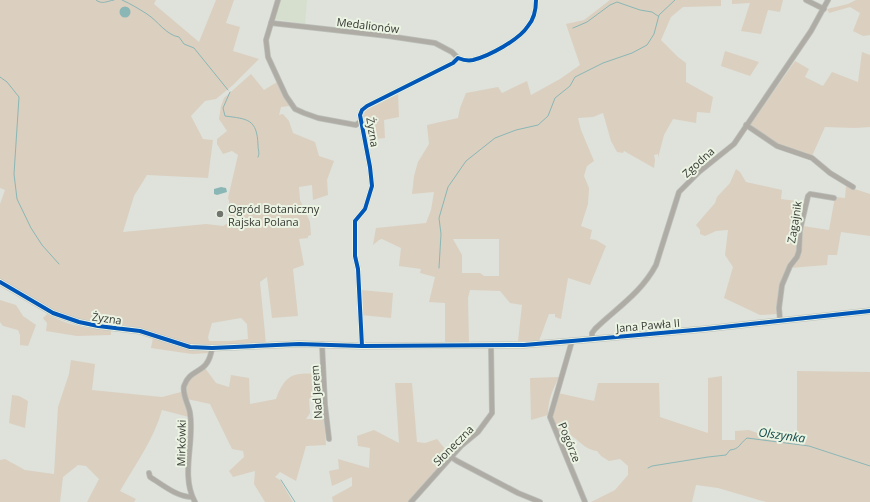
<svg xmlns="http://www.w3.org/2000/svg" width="870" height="502" font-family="'Open Sans',sans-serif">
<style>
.built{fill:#d6dfce}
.green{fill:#dbcfc0;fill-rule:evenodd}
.water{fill:#8ab7b5}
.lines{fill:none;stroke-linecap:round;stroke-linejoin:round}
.stream{stroke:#8ab7b5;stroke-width:1}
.minor-casing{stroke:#bdc0ba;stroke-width:6}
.tertiary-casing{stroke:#bdc0ba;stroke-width:7}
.minor{stroke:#aeaca5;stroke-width:4.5}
.tertiary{stroke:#aeaca5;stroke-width:5.5}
.cycleway-casing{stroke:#ebf3e3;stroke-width:6}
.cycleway{stroke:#0057b8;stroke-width:4}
.poi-dot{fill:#71756e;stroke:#ebf3e3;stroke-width:1.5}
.labels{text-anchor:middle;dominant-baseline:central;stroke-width:4;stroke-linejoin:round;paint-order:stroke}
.street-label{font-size:11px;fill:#373a34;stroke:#ebf3e3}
.poi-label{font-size:11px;fill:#373a34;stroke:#ebf3e3;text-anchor:start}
.water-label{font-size:12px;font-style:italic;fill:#134c4c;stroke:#ebf3e3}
</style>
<rect width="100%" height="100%" fill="#dee2da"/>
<path class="built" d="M279,0h28l-2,24 -31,-5z"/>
<g class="green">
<path d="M0,0h156l-2,4 45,38 17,-42h18l-8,23 14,4 -7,24 26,8 -26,26 -17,14 -11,2 -14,15 12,23 10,1 -5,38 -61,-3 -13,21 -11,36 83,-8 17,2 7,-4 -1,-21 -1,-3 10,-43 -6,-4 -9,3 -6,-10v-5l10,-8 -8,-12 2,-13 3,-8 27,-24 13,16 13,-8 13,24 -9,1 -2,8 4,-1 6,7 4,12 22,9 4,14 15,5 -7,19 1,15 -15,5 -1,-15 -13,2 1,13 10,22 1,13 -3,1v2l-9,1 5,26 -11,4 5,47 -26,2 -5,-41 -7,5 6,62 -37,2 -38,-1 -50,-17 -25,-4h-17l-20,-4 -23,-9 -56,-32v-75l5,-14 -5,-2zM241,318l6,6 1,15 -18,2h-21l-1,-4 4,-14z"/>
<path d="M610,0h111v6l-38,1 -12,10 -10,23 17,17 8,6v19l27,15 -3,16 -13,-1 -1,11 -23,-4 -9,16 -6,23v-4l-4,1 1,5 -1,8 -30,-17 -1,2 -6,-1 -6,-11 -8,-28 -10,4 -15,1 3,12 13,31 -7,5 -3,10 5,12 -1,16 -7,22 11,4 -2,9 6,1 10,6 -16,39 -22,-7 -7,41 -6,-2v-3h-6l-10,27h-21l4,-36 -12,-2 -10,-12 -30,-1 -2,8 1,44 -24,1v-40l-16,-1 6,-25 -15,-4 1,-4 -22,-3 2,-18 -19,-9 -3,1 -6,5 3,-17 50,-5 5,-13 3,-18 -22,2 2,-18 4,-14 11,-18 -2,-19 31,-7 2,-10 6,-15 32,-6 4,6 25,-12 4,14 29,-16 20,-14 -14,-41 18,-4zM453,239h46v37h-15l-4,-3h-18v-18z"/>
<path d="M732,0h51l-3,12 -12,-2 -7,24 -20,-3 9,-28 -18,1z"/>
<path d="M856,0h14v35l-7,1 -10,-5 7,-18 -10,-6 -21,6 -2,-4 21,-5z"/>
<path d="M725,51l34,11 -9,14 -29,-10z"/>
<path d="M862,52l8,3v72l-15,1 -30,-1 -13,29 -31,-10 -7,-4 -24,-17 45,-64 14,8 -4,8 18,9 9,-14 26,10z"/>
<path d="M398,93l1,24 -15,3 1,18 -18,2c-3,-12 -9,-23 1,-33z"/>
<path d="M736,169l4,3 6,10 36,8 -1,9 23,3 -4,23 -2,26 -2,6 -15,28 -3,12v17l-18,1 -36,-17 9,-31 -8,-12 3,-25 -12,1 -11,5 -5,-2v-4l-4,-5 19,-22 2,-6 13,-14z"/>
<path d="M846,186l24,8v42l-29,-4 -4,23h-9l-1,10 -37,3 8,-10 5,-32 26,4 6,-33 10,1z"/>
<path d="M361,290l32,3 -2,25 -30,-3z"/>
<path d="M0,300l16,5 7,11 13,9 -8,21 -8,-1v-10l-2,-5 -15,-4 -3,-4z"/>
<path d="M47,314c20,11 41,16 64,15v6l-34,1 -31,-5 1,-8 -4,-5z"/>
<path d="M153,338l25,9 31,4v2l-17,1 -41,-6z"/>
<path d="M71,360l24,4 -3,26 70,7 19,-5 8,25 -27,-7c-8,29 -27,55 -42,81l16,8 -2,3h-47l12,-23 -13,-13 -8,-1 -15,12 -3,25h-60v-42l5,-1 20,11 29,4 4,-67 11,-33z"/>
<path d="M205,368l11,15 13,4 2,-12 18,3 1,26 26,-5c10,-27 19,-26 45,-25l1,17 -13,8 1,14 -4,6h18l2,26 -20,1 -10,35 -16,-9 -5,5 5,3 13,22h-28l-11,-18 1,-13 -22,6 -4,-6 15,-14 -1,-6 -11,-2 -22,-45 -23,-5c-3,-19 3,-22 18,-31z"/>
<path d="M797,371l73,1v130h-104l-48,-14 -22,-3 -4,17h-101l24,-12 13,-15v-9l-8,-7 -11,2 -8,-5 -4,-5c-17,-2 -21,-19 -38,-19 -9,-17 -7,-21 -1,-39l36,8 4,-18h61l1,34 48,16v-55l14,-2v64h13v-9l14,-1 25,9 23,3z"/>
<path d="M559,377c-7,14 -11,23 -11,38l-17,5 -1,-42z"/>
<path d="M395,383h17l5,59 8,1 12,-4 12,15 -40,48h-76l-1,-5 20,-11v-9l-20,9 -3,-15 10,-2 -1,-10 31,9 1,-20 -12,-2 -1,-10 17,-6 25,13z"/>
<path d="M12,395l7,1 9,5 -3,27 -16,-5z"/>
</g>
<g class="water">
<circle cx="125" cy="12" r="5.5"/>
<path d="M221,187l5,1 1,4 -10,3 -3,-1v-5z"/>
</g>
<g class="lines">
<g class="stream">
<path d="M96,0c6,5 11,1 18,0"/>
<path d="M122,0c9,4 17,9 25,14 11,7 19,21 32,23l5,7 10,4 34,42"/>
<path d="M573,28l14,-6 23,-17 7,-3 23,8 12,2 6,4"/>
<path d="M0,77l7,5 12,15 -5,77 3,25 14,29 11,17 17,19"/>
<path d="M230,92l-7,16 2,8c23,3 32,3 33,29 0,5 2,8 0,12"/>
<path d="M439,268l2,-34 -2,-16 9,-31 18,-26 29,-23 21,-8 22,-5 10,-9 7,-18 15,-12 5,-9 28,-14 29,-10 15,-8 7,-11 5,-19 16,-15"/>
<path d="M648,468l4,-2 56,-9 18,-2 4,-5c10,-1 9,-6 17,-12l62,8 61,20"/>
<path d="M281,480l14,22"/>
</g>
<g class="minor-casing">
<g id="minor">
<path d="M278,0l-12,40 2,17 18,39 9,13 9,4 14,5 38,7 5,-4"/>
<path d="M806,0l18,9"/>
<path d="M271,23l117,13 47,7 17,9 6,6"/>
<path d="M746,125l31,21 35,12 18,15 23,14"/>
<path d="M780,320l-1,-12 3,-23 8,-19 7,-9 2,-6 1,-21 8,-34 2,-2 24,4"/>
<path d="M592,339v-6l3,-4c23,-22 46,-36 61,-64l23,-73 20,-20 35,-28 77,-113 17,-31"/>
<path d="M572,341l-22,76 35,85"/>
<path d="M322,344l3,61 4,34"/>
<path d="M362,346l-4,-77 -3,-13v-35l10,-12 7,-23 -2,-19 -10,-52 2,-5 5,-4 86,-43 5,-5c5,2 10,3 15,2 16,-4 46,-20 55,-34 6,-7 8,-17 8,-26"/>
<path d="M451,457l6,4 61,32 22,9"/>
<path d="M149,473l1,4c13,8 27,20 42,20"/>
<path d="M195,502c-15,-27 0,-60 -5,-89 -1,-8 -8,-18 -6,-27 7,-20 24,-10 28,-38"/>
<path d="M411,502l50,-56 17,-14 14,-19 -1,-67"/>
</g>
</g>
<g class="tertiary-casing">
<path id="tertiary" d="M0,282l53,31 26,9 19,4 42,5 50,16 22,1 87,-4 63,2 162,-1 48,-4 133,-12 165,-18"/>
</g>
<use href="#minor" class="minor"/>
<use href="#tertiary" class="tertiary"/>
<g class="cycleway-casing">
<g id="cycleway">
<path d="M0,282l53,31 26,9 19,4 42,5 50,16 22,1 87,-4 63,2 162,-1 48,-4 133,-12 165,-18"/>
<path d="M362,346l-4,-77 -3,-13v-35l10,-12 7,-23 -2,-19 -10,-52 2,-5 5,-4 86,-43 5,-5c5,2 10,3 15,2 16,-4 46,-20 55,-34 6,-7 8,-17 8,-26"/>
</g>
</g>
<use href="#cycleway" class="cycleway"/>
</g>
<circle class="poi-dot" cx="220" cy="214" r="4"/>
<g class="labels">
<g class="street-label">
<text transform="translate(368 25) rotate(7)">Medalionów</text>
<text transform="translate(373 132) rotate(81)">Żyzna</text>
<text transform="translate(698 162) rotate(-42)">Zgodna</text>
<text transform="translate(794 222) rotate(-81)">Zagajnik</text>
<text transform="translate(107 318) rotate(8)">Żyzna</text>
<text transform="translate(648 325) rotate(-5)">Jana Pawła II</text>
<text transform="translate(316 392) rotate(-94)">Nad Jarem</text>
<text transform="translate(570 442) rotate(68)">Pogórze</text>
<text transform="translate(181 443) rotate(-89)">Mirkówki</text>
<text transform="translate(453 445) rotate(-45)">Słoneczna</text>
</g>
<g class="poi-label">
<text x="228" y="208">Ogród Botaniczny<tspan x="228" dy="13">Rajska Polana</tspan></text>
</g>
<g class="water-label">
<text transform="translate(782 435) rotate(8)">Olszynka</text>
</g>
</g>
</svg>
